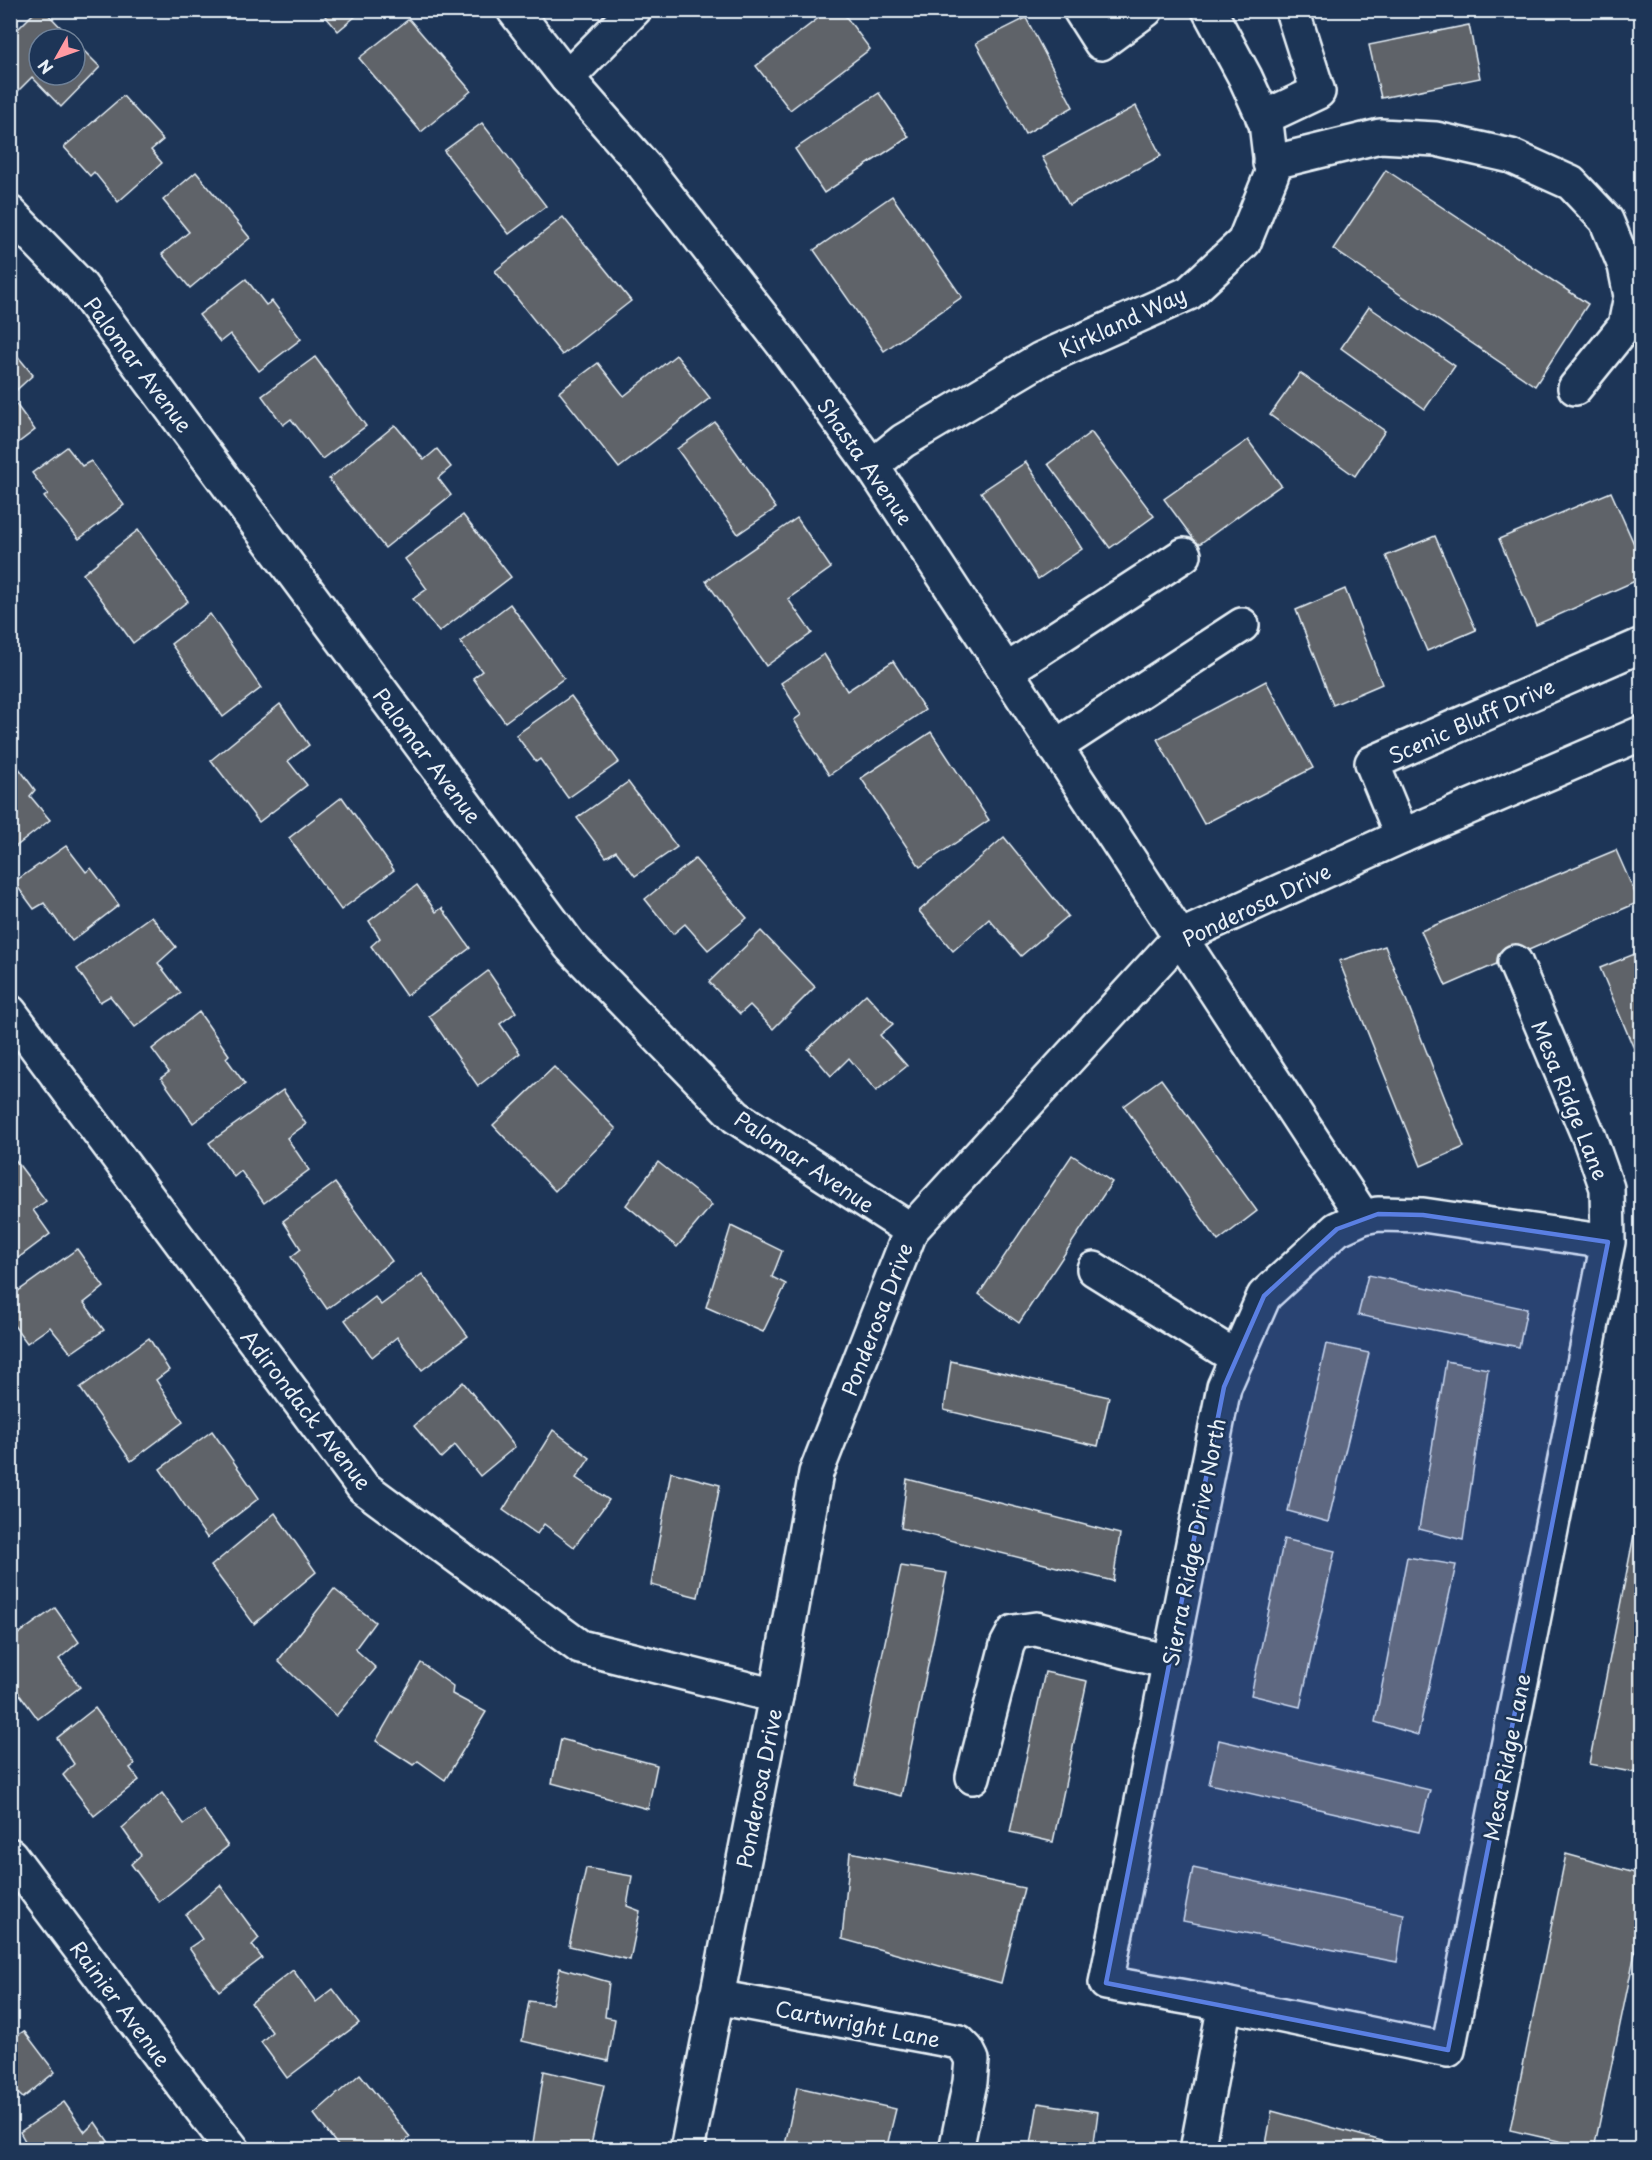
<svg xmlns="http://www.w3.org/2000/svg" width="1652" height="2160" font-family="'Playpen Sans',sans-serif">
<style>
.building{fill:#5e6369;stroke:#e8f1f8;stroke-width:1.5}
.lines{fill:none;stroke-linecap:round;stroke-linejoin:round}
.minor-casing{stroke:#e8f1f8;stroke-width:38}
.minor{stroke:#1d3557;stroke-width:33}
.marked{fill:#5a7fe2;fill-opacity:0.2;stroke:#5a7fe2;stroke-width:4.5;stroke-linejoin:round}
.labels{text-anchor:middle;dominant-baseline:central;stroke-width:5;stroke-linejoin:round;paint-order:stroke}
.street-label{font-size:21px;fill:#e8f1f8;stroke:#1d3557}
</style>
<rect width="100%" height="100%" fill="#1d3557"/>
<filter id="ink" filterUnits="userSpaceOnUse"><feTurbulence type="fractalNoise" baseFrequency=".0167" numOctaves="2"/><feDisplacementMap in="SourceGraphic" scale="12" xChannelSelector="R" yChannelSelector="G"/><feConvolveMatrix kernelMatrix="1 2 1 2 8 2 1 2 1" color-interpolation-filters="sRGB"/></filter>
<g filter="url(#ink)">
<g class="building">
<path d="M37,10h7l28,29h-33v36h36v-33l25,25 -39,40 -29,-30 -16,16 -6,-5v-51z"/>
<path d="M320,10h43l-25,21z"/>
<path d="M829,10h12l29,39 -80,61 -34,-44z"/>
<path d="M1026,18l47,89 -48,27 -49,-91z"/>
<path d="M409,19l62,72 -50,41 -62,-74z"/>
<path d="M1469,25l11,53 -99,20 -12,-53z"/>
<path d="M879,93l30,44 -85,56 -29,-44z"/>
<path d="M123,96l40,44 -12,10 11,13 -44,39 -24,-30 -4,4 -26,-29z"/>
<path d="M1136,106l25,50 -92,49 -27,-48z"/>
<path d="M482,123l64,83 -37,28 -65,-83z"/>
<path d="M1386,170l202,134 -53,82 -202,-137z"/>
<path d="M196,172l54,66 -60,50 -28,-34 27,-22 -26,-32z"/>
<path d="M892,196l70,101 -78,54 -70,-101z"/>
<path d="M563,217l68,84 -69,54 -67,-84z"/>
<path d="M246,279l20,26 6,-4 29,38 -42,32 -29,-37 -10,8 -21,-27z"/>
<path d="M1369,307l86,59 -30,43 -84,-61z"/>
<path d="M10,347l23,28 -23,21z"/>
<path d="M676,355l34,43 -91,70 -60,-76 39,-29 26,33z"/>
<path d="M315,357l51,69 -44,33 -31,-40 -8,6 -21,-29z"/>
<path d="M1300,373l85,58 -30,45 -85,-61z"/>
<path d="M10,396l25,34 -25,19z"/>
<path d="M715,422l61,86 -38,26 -61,-85z"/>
<path d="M395,425l29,35 13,-11 14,18 -13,11 13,17 -66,53 -56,-69z"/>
<path d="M1091,432l63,84 -44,32 -62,-84z"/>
<path d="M1248,440l33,45 -83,60 -34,-46z"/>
<path d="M67,447l15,19 9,-5 33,44 -45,34 -35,-42 4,-3 -16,-21z"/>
<path d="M1026,462l56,87 -44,30 -57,-87z"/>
<path d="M1611,492l31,70v16l-106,47 -37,-86z"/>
<path d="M463,515l48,62 -72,55 -26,-33 14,-10 -22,-30z"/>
<path d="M797,518l34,50 -43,31 24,34 -46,33 -60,-85z"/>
<path d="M138,530l50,71 -55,42 -50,-69z"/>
<path d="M1435,536l41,94 -49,21 -41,-95z"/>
<path d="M1345,589l37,95 -49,21 -37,-95z"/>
<path d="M510,604l54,74 -59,44 -32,-44 9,-7 -22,-29z"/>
<path d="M210,614l51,74 -38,29 -52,-73z"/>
<path d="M824,654l23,37 46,-30 32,49 -96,65 -35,-55 7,-5 -20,-32z"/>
<path d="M1266,681l47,87 -109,56 -47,-85z"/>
<path d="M571,696l48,66 -51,36 -28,-39 -4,3 -20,-27z"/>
<path d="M280,704l29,41 -21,16 19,24 -48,37 -48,-62z"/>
<path d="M931,732l58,88 -69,47 -59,-89z"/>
<path d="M10,756l25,34 -5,6 20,24 -40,31z"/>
<path d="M628,782l49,65 -42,29 -19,-25 -10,6 -29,-39z"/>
<path d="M342,797l52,73 -53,40 -52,-72z"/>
<path d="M1004,837l64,79 -47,40 -32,-37 -36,32 -34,-40z"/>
<path d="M66,846l20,26 5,-4 28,37 -47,36 -28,-38 -10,6 -20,-27z"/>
<path d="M1616,850l23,52 -193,84 -25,-55z"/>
<path d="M695,859l52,59 -39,32 -23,-26 -12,10 -28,-35z"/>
<path d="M417,885l19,27 6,-4 28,40 -64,48 -35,-50 9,-8 -11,-17z"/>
<path d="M151,916l25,31 -18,16 23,30 -46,34 -25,-31 -10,6 -23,-33z"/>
<path d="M761,931l54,56 -42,42 -23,-24 -10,9 -31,-32z"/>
<path d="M1385,946l79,201 -43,19 -82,-205z"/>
<path d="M1642,951v117l-42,-100z"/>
<path d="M488,971l28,41 -16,12 20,29 -42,33 -49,-70z"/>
<path d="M866,994l27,30 -13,11 27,31 -31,25 -27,-33 -18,18 -23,-27z"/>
<path d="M199,1012l30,43 -3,3 19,26 -52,39 -32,-45 8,-6 -17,-23z"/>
<path d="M554,1067l62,62 -61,62 -62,-66z"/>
<path d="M1161,1079l96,132 -39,30 -94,-135z"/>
<path d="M283,1090l23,34 -19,14 22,32 -45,33 -23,-32 -7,6 -25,-34z"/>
<path d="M1072,1155l40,27 -93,141 -40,-29z"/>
<path d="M14,1158l32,43 -13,9 17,24 -40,30v-102z"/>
<path d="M658,1162l54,43 -35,42 -51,-42z"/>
<path d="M335,1183l57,78 -65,48 -36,-52 10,-8 -18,-28z"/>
<path d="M731,1226l51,25 -10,26 14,7 -23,48 -57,-25z"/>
<path d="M77,1249l27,38 -20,16 20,27 -33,23 -21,-26 -23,16 -17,-23v-23z"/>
<path d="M422,1274l46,62 -46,34 -25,-33 -25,20 -27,-37 30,-23 6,8z"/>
<path d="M1368,1275l159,34 -8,38 -161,-32z"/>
<path d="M149,1338l20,32 -13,10 27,42 -52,39 -51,-73z"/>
<path d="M1326,1344l43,9 -41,169 -40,-11z"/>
<path d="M951,1361l158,36 -11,49 -154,-36z"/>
<path d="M1446,1361l42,8 -25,171 -44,-11z"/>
<path d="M463,1382l52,65 -35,29 -25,-31 -14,13 -27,-32z"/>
<path d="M553,1430l37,28 -14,20 33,22 -35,47 -30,-23 -7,10 -34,-24z"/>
<path d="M212,1431l47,67 -52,40 -47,-69z"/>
<path d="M671,1472l49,13 -22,112 -47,-12z"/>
<path d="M907,1479l213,55 -7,47 -212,-53z"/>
<path d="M1641,1499h1v275l-53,-10z"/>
<path d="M275,1513l41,59 -62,52 -43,-58z"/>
<path d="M1284,1539l51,12 -35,156 -49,-12z"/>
<path d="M1407,1557l49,8 -38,170 -43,-13z"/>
<path d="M901,1566l46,7 -46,223 -46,-12z"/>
<path d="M334,1589l41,33 -20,27 21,19 -40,48 -58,-55z"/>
<path d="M55,1608l24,34 -20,17 21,28 -42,32 -22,-30 -6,5v-54z"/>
<path d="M421,1663l32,23 -1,8 34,18 -41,68 -27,-19 -5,4 -37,-24z"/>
<path d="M1045,1672l42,9 -34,161 -43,-10z"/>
<path d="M95,1708l40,56 -5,4 9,12 -45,36 -31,-41 11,-11 -17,-26z"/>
<path d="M561,1739l96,26 -9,44 -96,-26z"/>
<path d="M1219,1740l211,50 -11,42 -210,-48z"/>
<path d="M162,1793l22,31 19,-14 25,36 -69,56 -28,-38 10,-9 -19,-27z"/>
<path d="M850,1852l174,36 -23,95 -159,-44z"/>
<path d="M1566,1854l76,21v44l-48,230 -84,-19z"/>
<path d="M586,1868l46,8 -5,30 13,5 -10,49 -61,-14z"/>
<path d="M1193,1868l211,46 -7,48 -214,-41z"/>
<path d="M220,1885l39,53 -7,7 10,13 -43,33 -30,-43 13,-9 -16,-24z"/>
<path d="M560,1968l49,14 -4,35 10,2 -7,42 -86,-20 7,-40 23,3z"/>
<path d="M293,1970l23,32 17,-13 26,34 -72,55 -26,-36 11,-10 -21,-29z"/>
<path d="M24,2031l31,41 -32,26 -13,-12v-49l2,2z"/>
<path d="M544,2071l60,14 -14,65h-58z"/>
<path d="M360,2074l50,63 -15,13h-54l-27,-36z"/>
<path d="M797,2087l99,22 -10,41h-102z"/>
<path d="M64,2102l21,30 10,-10 19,28h-84l-10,-18z"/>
<path d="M1038,2103l60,9 -5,38h-63z"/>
<path d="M1272,2111l143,39h-150z"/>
</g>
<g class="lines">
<g class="minor-casing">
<g id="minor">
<path d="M514,10l53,68 77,88 139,178 89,122 491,751"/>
<path d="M1080,10l21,33 45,-33"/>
<path d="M567,78l67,-68"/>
<path d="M1263,118l55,-26 -26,-82"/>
<path d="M1270,163l110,-27 56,3 75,17 60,27 35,37 19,46 6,30 -6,30 -50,62"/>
<path d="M10,213l70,72 490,661 166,171 175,113"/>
<path d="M872,466l31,-25 138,-82 148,-66 55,-51 28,-69 -6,-50 -21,-46 -36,-67"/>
<path d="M1006,671l178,-116"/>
<path d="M1055,747l187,-122"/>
<path d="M1402,836l-30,-73 270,-118"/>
<path d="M1515,962l74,175 18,51 1,54 -160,808 -223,-46 -119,-21 118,-596 40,-91 73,-67 26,-12 15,-3 45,1 185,27"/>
<path d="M10,1012l353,475 217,160 196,49"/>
<path d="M1094,1269l143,89"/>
<path d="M973,1777l34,-132 7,-13 22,-3 133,33"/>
<path d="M10,1855l155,207 68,88"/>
<path d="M716,1997l243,45 8,8 5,10 -2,22 -14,68"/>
<path d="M687,2150l89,-454 40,-223 95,-243 269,-293 222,-101 240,-103"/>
<path d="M1197,2150l28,-146"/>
</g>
</g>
<use href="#minor" class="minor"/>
</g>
</g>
<path class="marked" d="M1378,1214l45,1 185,27 -160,808 -342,-67 118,-596 40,-91 73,-67z"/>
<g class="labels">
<g class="street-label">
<text transform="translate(1122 321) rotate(-25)">Kirkland Way</text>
<text transform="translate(139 364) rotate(53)">Palomar Avenue</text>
<text transform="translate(866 461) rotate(55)">Shasta Avenue</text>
<text transform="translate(1471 720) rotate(-24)">Scenic Bluff Drive</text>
<text transform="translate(428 755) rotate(53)">Palomar Avenue</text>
<text transform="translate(1256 904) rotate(-26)">Ponderosa Drive</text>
<text transform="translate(1571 1100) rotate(68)">Mesa Ridge Lane</text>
<text transform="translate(805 1161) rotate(34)">Palomar Avenue</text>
<text transform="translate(876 1319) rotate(-69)">Ponderosa Drive</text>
<text transform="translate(307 1409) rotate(52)">Adirondack Avenue</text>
<text transform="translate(1193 1542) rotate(-79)">Sierra Ridge Drive North</text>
<text transform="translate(1506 1757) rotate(-79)">Mesa Ridge Lane</text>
<text transform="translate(758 1788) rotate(-79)">Ponderosa Drive</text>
<text transform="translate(121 2003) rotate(53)">Rainier Avenue</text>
<text transform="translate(858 2023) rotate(11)">Cartwright Lane</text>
</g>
</g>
<rect width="1652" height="2160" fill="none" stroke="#1d3557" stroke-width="36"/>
<rect x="18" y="18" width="1616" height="2124" fill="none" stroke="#e8f1f8" stroke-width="2" filter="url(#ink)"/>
<g transform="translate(57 57) rotate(230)"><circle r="28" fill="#1d3557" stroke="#6e8097" stroke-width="1.5"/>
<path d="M0-4.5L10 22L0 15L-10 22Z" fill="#ff9aa2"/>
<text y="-9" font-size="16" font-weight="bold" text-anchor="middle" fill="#e8f1f8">N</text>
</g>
</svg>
